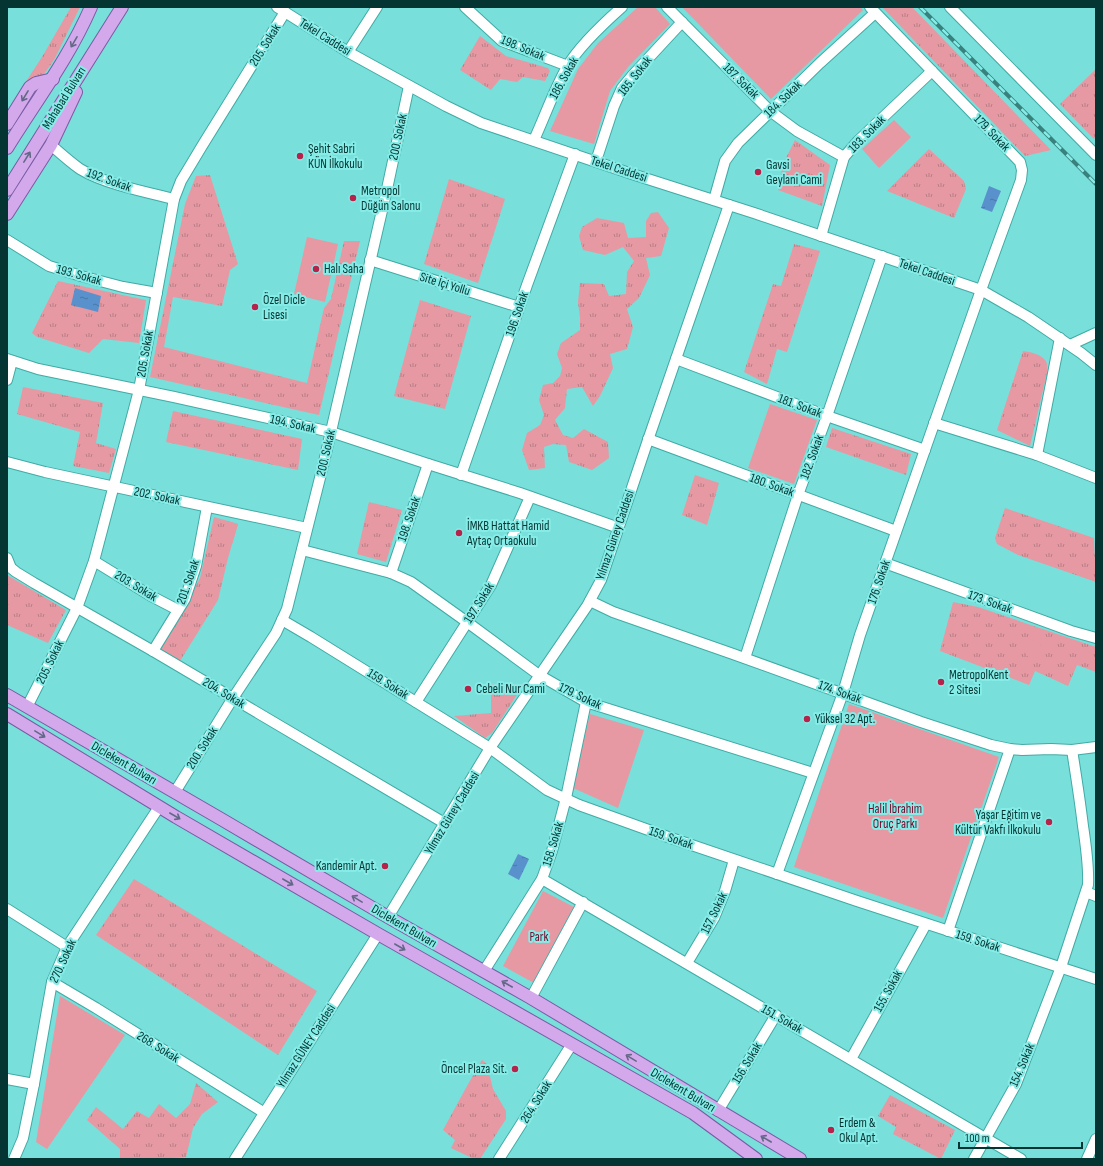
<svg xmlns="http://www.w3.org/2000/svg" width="1103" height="1166" font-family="'Sofia Sans Condensed',sans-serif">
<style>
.grass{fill:url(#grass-tufts)}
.park{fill:#e699a3}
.water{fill:url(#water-ripples)}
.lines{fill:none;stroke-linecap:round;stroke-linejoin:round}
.minor-casing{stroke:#40aba6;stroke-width:12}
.major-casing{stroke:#785ba3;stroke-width:14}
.minor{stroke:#fff;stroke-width:10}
.major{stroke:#d3a9ec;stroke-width:12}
.rail-casing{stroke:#38817d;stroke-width:4}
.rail{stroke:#86ece7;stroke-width:2.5;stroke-dasharray:8;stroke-linecap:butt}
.oneway{stroke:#626986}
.poi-dot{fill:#b5234b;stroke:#86ece7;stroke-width:1.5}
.labels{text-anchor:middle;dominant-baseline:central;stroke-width:4;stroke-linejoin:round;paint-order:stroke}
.street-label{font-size:13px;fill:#053533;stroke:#86ece7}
.poi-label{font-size:13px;fill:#053533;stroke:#86ece7;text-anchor:start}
.park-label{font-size:13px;fill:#73072a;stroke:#86ece7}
</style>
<defs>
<pattern id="grass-tufts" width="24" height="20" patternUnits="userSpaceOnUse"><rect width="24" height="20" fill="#e699a3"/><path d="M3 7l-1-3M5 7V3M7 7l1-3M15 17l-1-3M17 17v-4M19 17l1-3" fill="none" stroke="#b87e85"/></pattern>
<pattern id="water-ripples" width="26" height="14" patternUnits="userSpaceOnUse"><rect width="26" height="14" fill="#5991cc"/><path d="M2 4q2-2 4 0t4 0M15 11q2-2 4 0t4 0" fill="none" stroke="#4877a6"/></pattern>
</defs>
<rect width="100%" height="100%" fill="#78dfda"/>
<g class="grass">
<path d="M71,7h9l-26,53 -7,10 -3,4 -21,12 19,-29z"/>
<path d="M882,7h30l139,143 -26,6z"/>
<path d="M480,36l26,20 42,12 2,3 -5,10 -22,-4 -6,5 -17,-3 -9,11 -31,-20z"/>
<path d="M1096,69v68l-2,2 -34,-35z"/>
<path d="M795,140l35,25 -8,41 -44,-16 5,-26z"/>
<path d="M929,149l35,32 2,8 -12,29 -67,-27z"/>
<path d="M210,175l28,89 -8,6 -8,36 -49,-9 -9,50 143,36 17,-75 7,-9 13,-58h16l-41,174 -169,-38 35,-173 11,-28z"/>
<path d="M449,179l56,20 -27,84 -54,-19z"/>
<path d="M658,212l11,16 -8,28 -15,2 4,17 -11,23 -12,11 6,18 -6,22 -17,5 3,14 -13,28 -7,10 -11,-19 -15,2 -2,19 -10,12 8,15 10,3 11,-9 24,13 1,16 -17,12 -23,-8 -3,-17 -13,-1 -9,3 1,21 -16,2 -7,-20 5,-17 13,-8 4,-10 -5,-15 4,-15 10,-2 7,-7 2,-8 -5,-14 4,-11 19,-13v-12l-2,-16 2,-19 24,1 5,12 17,-2 1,-22 7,-11 -11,-14 -18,8 -22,-5 -4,-14 3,-9 15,-9 27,5 4,15 18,-1v-16l5,-8z"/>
<path d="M794,244l26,7 -33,101 -10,-3 -10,35 -23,-12 29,-88 8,2z"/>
<path d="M58,281l88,19 -7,43 -36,-4 -14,14 -52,-16 -5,-4z"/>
<path d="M420,300l51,16 -26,93 -51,-13z"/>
<path d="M1023,351c8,1 17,3 22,9 3,3 2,9 2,13l-17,73 -33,-16z"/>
<path d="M23,387l80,16 -7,40 20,6 -7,24 -36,-7 7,-34 -63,-18z"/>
<path d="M173,411l129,28 -4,31 -132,-28z"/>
<path d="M832,428l79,26 -5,21 -80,-28z"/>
<path d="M695,475l24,8 -12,42 -25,-10z"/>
<path d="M369,502l33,8 -16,52 -29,-8z"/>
<path d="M1005,508l89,30 2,44 -78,-27 -21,-11 -2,-6z"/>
<path d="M214,517l24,7 -10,34 -10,42 -38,61 -20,-12 22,-37 18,-34z"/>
<path d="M7,575l59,35 -18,33 -41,-18z"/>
<path d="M953,602l25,5 118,40v25l-19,-7 -9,21 -33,-15 -6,14 -89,-34z"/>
<path d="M491,684h33l-32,49 -7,5 -31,-22 37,-3z"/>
<path d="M134,879l183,112 -39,64 -182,-120z"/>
<path d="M482,1060l5,4 6,25 13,22v8l-26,40h-6l-23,-11 4,-8 -12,-10 24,-44z"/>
<path d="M196,1083l22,19 -16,12 -9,14 -7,29 -27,2h-39v-10l-33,-29 9,-13 27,22 14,-18 12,7 10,-14 17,14 14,-14z"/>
<path d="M890,1095l65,35 -14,29 -48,-25 3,-7 -18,-11z"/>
</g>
<g class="park">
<path d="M638,7h17l15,17 -42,43 -18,24 -16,53 -44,-13 28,-62 20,-26z"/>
<path d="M682,7h178l3,3 -92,89z"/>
<path d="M894,120l17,17 -32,31 -17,-19z"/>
<path d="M307,237l31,7 -13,58 -31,-8z"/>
<path d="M770,404l47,16 -23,64 -46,-16z"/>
<path d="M228,521l10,3 -6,20 -6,-5 -1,-8z"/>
<circle cx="1033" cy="649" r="9"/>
<path d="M849,704l150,53 -56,161 -149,-51z"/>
<path d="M590,714l54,16 -26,78 -45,-20z"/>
<path d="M543,891l31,16 -40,76 -31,-17z"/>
<path d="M60,996l65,39 -78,114 -11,-7z"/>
</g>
<g class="water">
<path d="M989,186l12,5 -9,21 -11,-4z"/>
<path d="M75,288l26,8 -3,16 -27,-7z"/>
<path d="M518,854l11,5 -10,21 -11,-6z"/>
</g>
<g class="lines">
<g class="minor-casing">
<g id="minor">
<path d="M277,7l71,45 98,54 35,17 151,51 122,39 227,77 47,27 53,36 15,12"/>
<path d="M465,7l37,34 66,25"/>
<path d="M667,7l103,104 27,20 47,26"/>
<path d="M950,7l146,148"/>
<path d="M348,52l29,-45"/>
<path d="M534,140c11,-24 20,-50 33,-73 12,-21 37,-44 55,-60"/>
<path d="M51,145c9,8 19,17 29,24 25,15 65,23 94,30"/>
<path d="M596,161l18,-55 8,-18 10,-12 50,-54"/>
<path d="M714,200l11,-39 13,-18 82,-80 55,-50"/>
<path d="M821,236l23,-79 14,-16 74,-70"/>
<path d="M7,240l42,26 32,10 42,11 34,6"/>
<path d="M370,260l149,47"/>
<path d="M1070,345l26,-12"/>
<path d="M7,359l31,10 136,28 157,35 97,32 92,29 99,35"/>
<path d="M676,359l151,57 98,34"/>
<path d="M7,380l5,-19"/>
<path d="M934,423l103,32 59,23"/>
<path d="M648,439l248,92"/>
<path d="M1037,455l23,-117"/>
<path d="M7,462l38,10 262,56"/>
<path d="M461,475l66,-190 48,-131"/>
<path d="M302,550l89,23 20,9 56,40 72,53 47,27 227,71"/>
<path d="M7,558l4,10 5,4 18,11 119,68 293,173"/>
<path d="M94,561l57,35 27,14"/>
<path d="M885,563l186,68 25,7"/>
<path d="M391,573l37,-109"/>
<path d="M590,601l23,11 120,42 188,68 70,23 19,4 12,1 29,-1 21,1 24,-3"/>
<path d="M282,620l29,17 179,111 57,42 32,15 89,32 189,64 239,78"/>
<path d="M153,651l32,-52 11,-33 11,-59"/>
<path d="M745,658l53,-163 29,-79 55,-160"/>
<path d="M416,702l75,-117 39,-88"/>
<path d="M27,707l50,-99 17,-47 45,-171 35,-191 7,-18 21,-35 83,-134"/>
<path d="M175,792l58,-94 43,-65 11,-24 36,-143 64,-277 22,-103"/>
<path d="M777,874l66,-181 17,-58 61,-174 60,-171 40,-110 1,-10 -2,-8 -150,-155"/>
<path d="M542,879l479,280"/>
<path d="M1086,892l10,4"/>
<path d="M7,909l60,38"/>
<path d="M388,917l102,-169 97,-142 14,-26 46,-137 82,-238"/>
<path d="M948,931l62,-182"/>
<path d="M687,963l27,-45 11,-27 9,-31"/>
<path d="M484,971l58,-92 10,-28 14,-53 20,-96"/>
<path d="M52,982l44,26 167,104"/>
<path d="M531,998l52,-96"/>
<path d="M851,1059l75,-135"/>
<path d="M7,1079l27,5"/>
<path d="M718,1111l58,-96"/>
<path d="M14,1159l9,-21 11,-54 18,-102 15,-35 92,-140"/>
<path d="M235,1159l143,-225"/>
<path d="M499,1159l73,-115"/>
<path d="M974,1159l42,-75 45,-117 27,-82c1,-19 -2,-39 -5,-59 -3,-25 -7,-51 -11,-76"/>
<path d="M1087,1159l9,-20"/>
</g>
</g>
<g class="major-casing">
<g id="major">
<path d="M7,124l23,-37 6,-4 17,-4"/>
<path d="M7,148c29,-47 62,-90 84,-141"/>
<path d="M7,190l115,-183"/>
<path d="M7,214l44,-69 25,-53"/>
<path d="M7,695l214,124 167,98 143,81 269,161"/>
<path d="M7,714l169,103 202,117 315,179 63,46"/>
</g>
</g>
<use href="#minor" class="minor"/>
<use href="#major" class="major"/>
<g class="rail-casing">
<path id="rail" d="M920,7l176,177"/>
</g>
<use href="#rail" class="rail"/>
</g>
<defs><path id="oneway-shaft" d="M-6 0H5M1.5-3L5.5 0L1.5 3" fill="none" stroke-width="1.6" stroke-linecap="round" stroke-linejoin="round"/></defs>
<g class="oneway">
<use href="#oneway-shaft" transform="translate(74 42) rotate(120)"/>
<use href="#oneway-shaft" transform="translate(25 96) rotate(121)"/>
<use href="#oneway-shaft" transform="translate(27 157) rotate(-58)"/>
<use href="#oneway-shaft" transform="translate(40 734) rotate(31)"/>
<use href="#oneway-shaft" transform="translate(175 816) rotate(30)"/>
<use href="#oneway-shaft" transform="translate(288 882) rotate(30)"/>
<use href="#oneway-shaft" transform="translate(357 899) rotate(-149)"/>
<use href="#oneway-shaft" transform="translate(400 947) rotate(30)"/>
<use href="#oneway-shaft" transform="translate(507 984) rotate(-150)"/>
<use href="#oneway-shaft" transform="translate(631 1058) rotate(-149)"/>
<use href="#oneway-shaft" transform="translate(766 1139) rotate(-150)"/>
</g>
<g class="poi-dot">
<circle cx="300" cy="156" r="4"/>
<circle cx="758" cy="172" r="4"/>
<circle cx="353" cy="198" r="4"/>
<circle cx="316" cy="269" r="4"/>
<circle cx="255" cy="307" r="4"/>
<circle cx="459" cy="533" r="4"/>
<circle cx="941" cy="682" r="4"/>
<circle cx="468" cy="689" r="4"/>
<circle cx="807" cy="719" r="4"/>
<circle cx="1049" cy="822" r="4"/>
<circle cx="385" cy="866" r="4"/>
<circle cx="515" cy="1069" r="4"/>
<circle cx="831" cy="1130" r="4"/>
</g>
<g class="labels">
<g class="street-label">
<text transform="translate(325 37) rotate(32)">Tekel Caddesi</text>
<text transform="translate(265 45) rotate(-58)">205. Sokak</text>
<text transform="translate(523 48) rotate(23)">198. Sokak</text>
<text transform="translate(635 76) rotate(-52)">185. Sokak</text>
<text transform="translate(564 78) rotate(-61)">186. Sokak</text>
<text transform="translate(741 81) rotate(45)">187. Sokak</text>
<text transform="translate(64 98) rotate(-58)">Mahabad Bulvarı</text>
<text transform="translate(783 99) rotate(-44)">184. Sokak</text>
<text transform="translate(992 133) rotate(46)">179. Sokak</text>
<text transform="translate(867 134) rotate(-45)">183. Sokak</text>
<text transform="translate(398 137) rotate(-78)">200. Sokak</text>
<text transform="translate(619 169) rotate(18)">Tekel Caddesi</text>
<text transform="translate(109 180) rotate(20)">192. Sokak</text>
<text transform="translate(927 272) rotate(19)">Tekel Caddesi</text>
<text transform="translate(79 275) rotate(16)">193. Sokak</text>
<text transform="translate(445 284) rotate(17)">Site İçi Yollu</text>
<text transform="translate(517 314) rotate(-71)">196. Sokak</text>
<text transform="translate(145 354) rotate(-80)">205. Sokak</text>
<text transform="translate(800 406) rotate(21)">181. Sokak</text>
<text transform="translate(293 424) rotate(13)">194. Sokak</text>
<text transform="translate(326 453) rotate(-77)">200. Sokak</text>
<text transform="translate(812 457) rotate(-70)">182. Sokak</text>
<text transform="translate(772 485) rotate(20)">180. Sokak</text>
<text transform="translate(157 496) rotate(12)">202. Sokak</text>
<text transform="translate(409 519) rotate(-71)">198. Sokak</text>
<text transform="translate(615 535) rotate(-71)">Yılmaz Güney Caddesi</text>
<text transform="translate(188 582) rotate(-71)">201. Sokak</text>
<text transform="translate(879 582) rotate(-71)">176. Sokak</text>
<text transform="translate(136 586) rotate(31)">203. Sokak</text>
<text transform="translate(990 602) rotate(20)">173. Sokak</text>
<text transform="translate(479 603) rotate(-58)">197. Sokak</text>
<text transform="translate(50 662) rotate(-64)">205. Sokak</text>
<text transform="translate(388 684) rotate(32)">159. Sokak</text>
<text transform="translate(840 692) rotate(20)">174. Sokak</text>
<text transform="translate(224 693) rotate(31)">204. Sokak</text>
<text transform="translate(580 696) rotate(25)">179. Sokak</text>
<text transform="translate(202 748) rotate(-58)">200. Sokak</text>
<text transform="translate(124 763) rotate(30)">Diclekent Bulvarı</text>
<text transform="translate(452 813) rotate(-59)">Yılmaz Güney Caddesi</text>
<text transform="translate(671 838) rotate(19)">159. Sokak</text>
<text transform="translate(553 844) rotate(-73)">158. Sokak</text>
<text transform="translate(714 913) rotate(-64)">157. Sokak</text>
<text transform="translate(404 926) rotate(30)">Diclekent Bulvarı</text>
<text transform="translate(978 941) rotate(18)">159. Sokak</text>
<text transform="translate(63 961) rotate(-65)">270. Sokak</text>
<text transform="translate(888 991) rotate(-61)">155. Sokak</text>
<text transform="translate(782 1019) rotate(30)">151. Sokak</text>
<text transform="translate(306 1046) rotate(-57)">Yılmaz GÜNEY Caddesi</text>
<text transform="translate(158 1047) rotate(32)">268. Sokak</text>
<text transform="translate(747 1063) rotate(-59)">156. Sokak</text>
<text transform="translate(1022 1065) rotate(-67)">154. Sokak</text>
<text transform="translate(683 1090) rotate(31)">Diclekent Bulvarı</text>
<text transform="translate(536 1102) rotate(-58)">264. Sokak</text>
</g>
<g class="poi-label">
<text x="308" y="149">Şehit Sabri<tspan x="308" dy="15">KÜN İlkokulu</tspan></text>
<text x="766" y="165">Gavsi<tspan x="766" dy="15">Geylani Cami</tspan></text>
<text x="361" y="191">Metropol<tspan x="361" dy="15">Düğün Salonu</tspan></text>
<text x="324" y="269">Halı Saha</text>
<text x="263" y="300">Özel Dicle<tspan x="263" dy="15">Lisesi</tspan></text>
<text x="467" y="526">İMKB Hattat Hamid<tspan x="467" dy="15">Aytaç Ortaokulu</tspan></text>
<text x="949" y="675">MetropolKent<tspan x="949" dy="15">2 Sitesi</tspan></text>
<text x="476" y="689">Cebeli Nur Cami</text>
<text x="815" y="719">Yüksel 32 Apt.</text>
<text x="1041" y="815" text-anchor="end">Yaşar Eğitim ve<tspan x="1041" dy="15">Kültür Vakfı İlkokulu</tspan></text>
<text x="377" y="866" text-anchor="end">Kandemir Apt.</text>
<text x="507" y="1069" text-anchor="end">Öncel Plaza Sit.</text>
<text x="839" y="1123">Erdem &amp;<tspan x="839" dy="15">Okul Apt.</tspan></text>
</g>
<g class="park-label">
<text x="895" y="809">Halil İbrahim<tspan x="895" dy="15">Oruç Parkı</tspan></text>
<text x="539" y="937">Park</text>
</g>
</g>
<rect width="1103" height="1166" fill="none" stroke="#053533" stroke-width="16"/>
<path d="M959 1142v6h123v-6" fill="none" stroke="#053533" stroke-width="2"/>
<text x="965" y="1142" font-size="12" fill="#053533" stroke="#86ece7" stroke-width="3" paint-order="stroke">100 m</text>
</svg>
